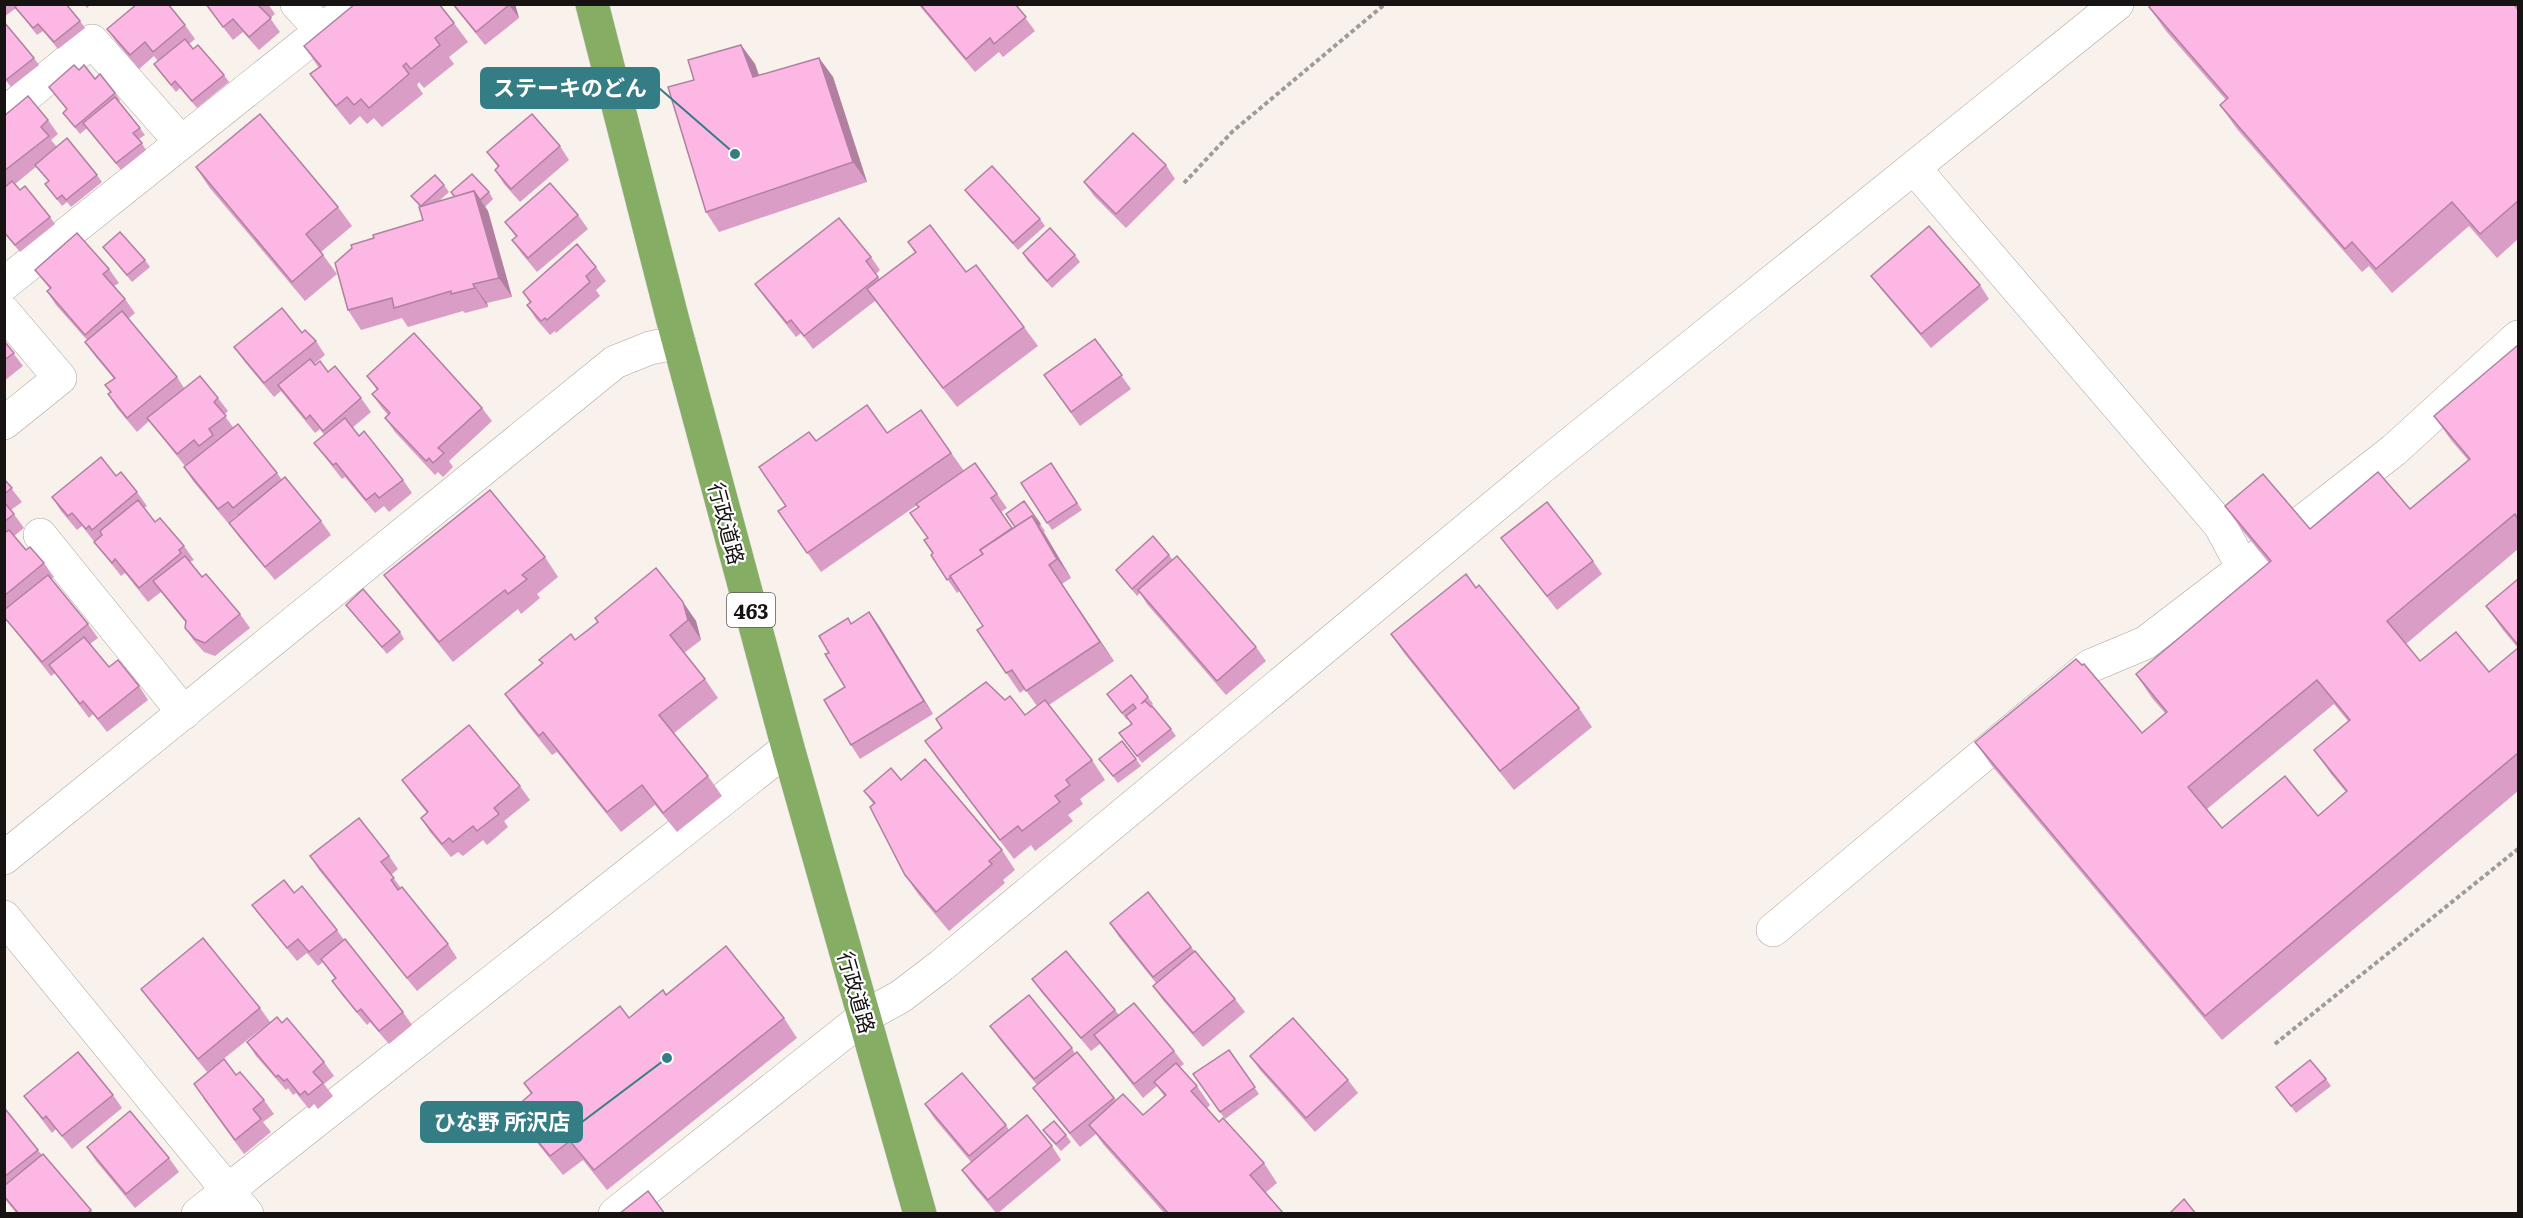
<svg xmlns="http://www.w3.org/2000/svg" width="2523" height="1218" font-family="Literata,'Noto Sans JP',serif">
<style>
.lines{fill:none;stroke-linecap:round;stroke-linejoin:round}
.minor-casing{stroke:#aba39f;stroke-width:34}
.highway-casing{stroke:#d0d0d0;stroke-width:34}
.path{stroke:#a09b97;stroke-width:4;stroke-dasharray:4.5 3;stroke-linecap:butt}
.minor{stroke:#fff;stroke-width:33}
.highway{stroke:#86ad64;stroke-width:33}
.wall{fill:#da9dc5;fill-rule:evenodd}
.shaded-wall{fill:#b180a0}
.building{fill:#fdb7e5;stroke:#b180a0;stroke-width:1.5;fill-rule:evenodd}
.labels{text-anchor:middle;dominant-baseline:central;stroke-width:4.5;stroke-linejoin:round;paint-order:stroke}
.shield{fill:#fff;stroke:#5c5a59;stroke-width:1.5}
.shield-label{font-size:20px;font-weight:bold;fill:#161312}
.street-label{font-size:21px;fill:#161312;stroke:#fff}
.leader{fill:none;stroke:#357d85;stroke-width:2}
.callout-dot{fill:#357d85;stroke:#fff;stroke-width:2}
.callout{fill:#357d85;stroke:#357d85;stroke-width:2}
.callout-label{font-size:22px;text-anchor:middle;font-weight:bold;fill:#fff}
</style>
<rect width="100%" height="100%" fill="#f8f1ec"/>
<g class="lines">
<g class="minor-casing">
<g id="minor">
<path d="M297,4l24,26"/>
<path d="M4,114l88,-73 89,101"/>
<path d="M1914,168l306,357 23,43"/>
<path d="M4,284l351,-280"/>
<path d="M4,312l56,66 -56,45"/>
<path d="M40,535l144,178"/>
<path d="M4,858l611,-496 35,-14 29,-6"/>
<path d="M4,917l243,297"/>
<path d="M1773,930l317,-264 55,-23 98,-75 151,-118 124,-113"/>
<path d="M198,1214l590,-466"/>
<path d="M615,1214l250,-198 35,-19 42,-32 601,-499 574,-462"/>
</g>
</g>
<g class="highway-casing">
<path id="highway" d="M592,4l80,313 116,431 132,466"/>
</g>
<g class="path">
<path d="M1184,183l49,-52 152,-127"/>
<path d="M2275,1044l243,-195"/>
</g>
<use href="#minor" class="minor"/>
<use href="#highway" class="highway"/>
</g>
<g class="wall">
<path d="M4,4h10l2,3 64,14 5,7 -27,21 -15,-18 -6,4 -21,-27 -12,9z"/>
<path d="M84,4h7l-4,4z"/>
<path d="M205,4h63l7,10 -5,4 10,14 -21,18 -16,-18 -10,8z"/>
<path d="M452,4h63l4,14 -34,27z"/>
<path d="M918,4h97l20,27 -32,26 -4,-5 -24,20z"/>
<path d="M2149,7l369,3v229l-21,19 -28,-32 -77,67 -23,-27 -7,6 -125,-143 -17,-24 6,-5 -60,-69z"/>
<path d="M454,23l14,19 -19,15 5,7 -30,24 -5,-6 -2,3 6,9 -41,33 -8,-9 -7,6 -7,-8 -10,9 -26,-32 -14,-19 9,-6 -15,-22z"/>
<path d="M185,25l10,14 -6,5 4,5 31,26 5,7 -32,26 -17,-20 -4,4 -17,-21 -5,-7 4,-3 -4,-5 -15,13 -22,-26 -10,-14z"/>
<path d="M741,45l14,19 4,11 60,-17 14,19 34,105 -148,50 -13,-20 -12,-132z"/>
<path d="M34,58l5,7 -28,22 -7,-9z"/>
<path d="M79,70l16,9 20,14 5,7 -1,1 26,34 -6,4 7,11 -25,20 -34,-42 -7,6 -17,-21 4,-4 -18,-22z"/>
<path d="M4,116l44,4 10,14 -7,6 6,7 40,28 5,7 -31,25 -4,-5 -5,4 -17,-22 4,-3 -12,-15 -22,18 5,6 30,27 5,7 -35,28 -16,-19z"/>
<path d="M560,146l9,14 -49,42 -16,-18 -9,-14 3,-3 -11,-15z"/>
<path d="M1166,165l9,14 -49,49 -32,-32 -10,-14z"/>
<path d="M196,167l142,40 14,19 -31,26 16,22 -32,27 -96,-114z"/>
<path d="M444,185l5,7 -10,9 15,-4 -3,-5h38l4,7 -8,8 3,4 24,86 -25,6 1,4 -23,6 -2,-2 -55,16 -6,-9 -41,12 -13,-20 26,-72 49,-18 -3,-13 -9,-11z"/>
<path d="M965,190l75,29 5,7 -27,24 -48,-53z"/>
<path d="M578,215l10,14 -51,43 -15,-18 -10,-14 4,-3 -11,-15z"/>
<path d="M908,242l58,30 58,55 14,19 -81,61 -82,-106 -62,48 -12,-16 -5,4 -31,-39 -10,-14 116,-27 9,13 -4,4 4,6 35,-27z"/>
<path d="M103,247l42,13 5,7 -18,15z"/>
<path d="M1023,253l52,2 5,7 -28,26 -25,-28z"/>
<path d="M596,267l10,14 -10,9 4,6 -44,37 -1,-2 -5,4 -14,-16 -9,-14 3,-2 -7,-11z"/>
<path d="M109,269l10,14 -5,3 11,13 10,14 -7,6 49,58 7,11 34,10 10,13 -4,4 9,12 44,46 5,7 39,41 10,14 -56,45 -36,-43 -10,-14 9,-7 -1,-1 -9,8 -35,-42 -9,-14 1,-1 -36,-45 -12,11 -20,-24 -9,-14 2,-2 -5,-7 9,-6 -19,-23 -10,-14 2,-2 -31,-35 -9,-14 3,-2 -15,-19z"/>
<path d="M1871,276l109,9 9,14 -58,49 -50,-59z"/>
<path d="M302,333l14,8 9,14 -11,9 1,1 13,7 33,26 10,14 -19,16 7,8 44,44 9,13 -23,19 -5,-6 -9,7 -30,-36 -3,2 -28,-36 10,-8 -4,-6 -5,4 -34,-42 -7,6 -30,-36 -10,-14z"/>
<path d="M1095,339l36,50 -51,37 -36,-51z"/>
<path d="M4,341l19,25 -19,15z"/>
<path d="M2518,345v204l-112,95 14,17 69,11 29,-24 -15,-18 -17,-24 32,-27v212l-296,249 -230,-274 -17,-24 167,-9 23,-20 -13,-15 -16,-24 133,-111 -27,-33 -17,-24 85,23 100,-20 58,-49 -17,-20 -17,-24zM2334,704l14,17 -34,29 17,24 15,18 -28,24 -96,12 -15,-19z"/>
<path d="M367,376l115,32 10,13 -43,40 4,6 -10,10 -5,-5 -3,3 -40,-43 -10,-14 3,-3 -6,-7 -10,-14 5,-4z"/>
<path d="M921,410l43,61 11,-8 32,45 -6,4 11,16 3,-1 9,-26 21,30 -1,1 27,46 -9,6 52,77 -65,44 43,55 13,20 -25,19 3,5 -15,11 5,6 -38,30 -4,-6 -17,14 -76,-99 -13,-19 80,-41 20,15 12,-9 -12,-17 -5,4 -43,-63 6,-4 -23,-35 -3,2 -26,-38 2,-1 -15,-47 -1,-2 -96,67 -43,-61 8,-5 30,-65 71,-8z"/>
<path d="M1051,463l31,47 -30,20 -31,-47z"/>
<path d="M116,476l21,16 10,14 -3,2 11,14 29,24 10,14 -4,2 12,15 38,37 10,14 -35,28 -11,-4 -10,-11 -9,-13 1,-5 -25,-31 -13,10 -23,-29 -4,3 -39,-50 -5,4 -16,-19 -9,-14z"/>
<path d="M4,479l18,23 -11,8 13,18 -10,8 12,14 18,13 10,14 -3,2 37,45 10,14 -8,6 19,23 30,19 9,14 -41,32 -14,-18 -4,4 -34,-45 -4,3 -47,-59z"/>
<path d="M1501,538l92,23 9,13 -45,36z"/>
<path d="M1169,555l4,5 83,87 10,14 -40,34 -79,-91 -7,-11 -3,3 -21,-26z"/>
<path d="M545,557l13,20 -21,17 3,4 -19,16 -3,-5 -65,53 -55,-68 -14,-19z"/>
<path d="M656,568l40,53 5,19 -17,13 21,26 13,19 -44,35 34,43 14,20 -45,36 -22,-27 -34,27 -64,-80 -5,3 -34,-42 -13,-19 37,-30 -3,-4 36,-20 23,-18z"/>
<path d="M1476,588l103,120 13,19 -78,63 -110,-137 -13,-19z"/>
<path d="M346,605l54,27 4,7 -17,15z"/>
<path d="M869,612l10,14 54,88 -73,45 -9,-14 -6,-58 -16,-34 22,-30z"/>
<path d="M1107,694l41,3 5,7 -3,3 21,22 5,7 -34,27 -23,-30 12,-9 -3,-5 -1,1z"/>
<path d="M1099,759h37l5,7 -23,17z"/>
<path d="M402,780l118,6 10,14 -26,21 4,6 -21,18 -4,-5 -20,16 -5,-4 -7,5 -21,-25 -9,-14 6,-5 -15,-19z"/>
<path d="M864,791l138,59 13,20 -12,10 2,3 -56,48 -31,-37 -13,-19 -31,-70z"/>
<path d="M310,856h79l9,13 -7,6 10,13 47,56 9,14 -40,33 -98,-121z"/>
<path d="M294,893l43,37 7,10 59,72 9,13 -23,19 -19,-22 -3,3 -25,-30 -10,-14 3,-2 -12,-17 -5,4 -11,-13 -10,8 -35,-43 -10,-13z"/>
<path d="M1110,923l81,24 44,52 10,13 -42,35 -41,-48 -9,-13 3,-3 -37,-46z"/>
<path d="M1032,979l83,31 4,5 55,36 10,13 -4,3 17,19 13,19 -3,3 12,14 45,41 13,20 -12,10 19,21h-119l-62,-70 -7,-10 -16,13 -37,-46 -10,-13 4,-3 -37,-45 -10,-14 82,22 3,6 2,-2 39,48 27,15 21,-19 -7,-10 -14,12 -43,-54 -9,7 -49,-58z"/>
<path d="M141,989l119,19 10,14 -63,50 -56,-70z"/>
<path d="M666,995l118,23 13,20 -190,152 -24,-30 -20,15 -37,-46 -14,-19 19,-16 -7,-11z"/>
<path d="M282,1023l42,39 10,14 -10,8 9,12 -15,13 -4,-5 -5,5 -13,-16 -3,2 -5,-7 -2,2 -30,-34 -9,-14z"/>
<path d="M1229,1050l30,44 -34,25 -32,-45z"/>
<path d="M1250,1056l98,24 10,13 -43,39 -55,-62z"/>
<path d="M236,1075l28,25 10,14 -11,8 8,10 -27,22 -41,-56z"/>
<path d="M2326,1079l5,7 -35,27 -20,-26z"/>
<path d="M113,1095l9,13 -50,41 -16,-20 -4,4 -28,-37z"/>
<path d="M925,1104l81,21 3,5 43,16 9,14 -64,54 -26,-31 -9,-13 9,-8 -37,-44z"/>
<path d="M4,1111l38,44 52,59h-77l-13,-16z"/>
<path d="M1043,1130l23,5 5,7 -10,9 -13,-14z"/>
<path d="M87,1147l82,11 10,14 -44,36 -39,-47z"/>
</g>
<g class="shaded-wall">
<path d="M515,4l4,14 -10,-13z"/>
<path d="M741,45l14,19 11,32 -13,-19z"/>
<path d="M819,58l14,19 34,105 -14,-20z"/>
<path d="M474,191l14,20 24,86 -13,-19z"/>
<path d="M473,284l14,19 1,4 -13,-19z"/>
<path d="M1032,516l13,19 26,43 -14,-19z"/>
<path d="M1049,565l13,19 52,77 -14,-19z"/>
<path d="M683,602l13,19 5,19 -13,-20z"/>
<path d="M869,612l10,14 54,88 -9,-13z"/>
</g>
<g class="building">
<path d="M19,4h47l14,17 -26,21 -16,-18 -5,4 -18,-21z"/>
<path d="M137,4h31l17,21 -32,27 -8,-10 -15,13 -23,-26z"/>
<path d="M206,4h55l-2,2 12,12 -22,19 -16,-18 -10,8z"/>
<path d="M355,4h84l15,19 -19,15 5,7 -29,24 -5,-6 -3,3 6,8 -40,34 -8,-9 -7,6 -7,-8 -11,9 -26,-32 11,-8 -17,-20z"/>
<path d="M453,4h56v1l-33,27z"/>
<path d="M920,4h95l11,13 -32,27 -4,-6 -24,21z"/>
<path d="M2152,4h362l4,6v191l-38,33 -28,-32 -76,67 -24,-27 -7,7 -125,-144 8,-7 -79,-91z"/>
<path d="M4,22l30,36 -28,22 -2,-3z"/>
<path d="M185,39l8,10 5,-4 26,30 -32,26 -17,-20 -4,4 -17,-21z"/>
<path d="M741,45l12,32 66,-19 34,104 -147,50 -38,-125 26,-7 -6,-20z"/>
<path d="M74,65l5,5 5,-5 11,14 5,-5 15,19 -40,34 -12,-14 4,-4 -18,-22z"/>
<path d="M28,96l20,24 -7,7 8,9 -45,35v-55z"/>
<path d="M115,97l25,31 -7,5 9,10 -26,20 -33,-40z"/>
<path d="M260,114l78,93 -32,27 17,21 -31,27 -96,-115z"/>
<path d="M532,114l28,32 -49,43 -16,-19 4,-4 -12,-14z"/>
<path d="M1133,133l33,32 -50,49 -32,-32z"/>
<path d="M67,138l30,37 -31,25 -4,-5 -5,4 -12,-15 4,-3 -14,-16z"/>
<path d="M992,166l48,53 -27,24 -48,-53z"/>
<path d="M472,174l17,18 -9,8 -6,-9 -19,6 -4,-5z"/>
<path d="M435,175l9,10 -23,21 -10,-10z"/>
<path d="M12,181l8,9 5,-4 25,31 -35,28 -11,-13v-44z"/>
<path d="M550,183l28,32 -50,43 -16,-18 5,-4 -12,-14z"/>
<path d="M474,191l25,87 -26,6 2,4 -24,6v-3l-57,17 -2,-10 -44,12 -13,-47 17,-15 -1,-3 23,-7 -1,-3 50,-15 -4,-13z"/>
<path d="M839,218l32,39 -5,4 12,16 -74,59 -13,-16 -4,3 -32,-39z"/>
<path d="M930,225l36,47 10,-7 48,62 -81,61 -76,-99 49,-37 -8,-10z"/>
<path d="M1929,226l51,59 -59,49 -50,-58z"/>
<path d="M1050,228l25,27 -28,26 -24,-28z"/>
<path d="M120,232l25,28 -18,15 -24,-28z"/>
<path d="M77,233l32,36 -6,5 22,25 -40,36 -38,-44 4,-3 -16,-18z"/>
<path d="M577,244l19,23 -10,9 4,6 -43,38 -2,-2 -4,3 -14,-16 4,-3 -8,-10z"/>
<path d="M282,308l20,25 3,-3 11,11 -52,42 -30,-36z"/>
<path d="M122,311l55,66 -50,41 -19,-24 3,-2 -6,-7 10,-7 -30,-36z"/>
<path d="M414,333l68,75 -44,40 6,5 -11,10 -4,-5 -3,3 -41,-43 5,-5 -18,-19 6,-5 -11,-13z"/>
<path d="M1095,339l27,36 -51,37 -27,-37z"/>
<path d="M4,341l10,12 -10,7z"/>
<path d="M2518,345v174l-3,-5 -128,107 33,40 36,-29 33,40 29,-24v105l-313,263 -230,-274 101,-83 6,6 2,-1 58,69 25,-21 -31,-38 135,-113 -46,-55 38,-32 47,55 68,-57 32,37 60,-50 -36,-43zM2317,680l33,40 -36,30 33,41 -29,25 -33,-40 -63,52 -34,-41z"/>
<path d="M310,359l5,6 5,-4 8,11 7,-6 26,32 -38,33 -13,-16 -4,4 -28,-34z"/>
<path d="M200,376l18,22 -4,4 12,14 -17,13 4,6 -14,11 -5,-6 -17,14 -30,-36z"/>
<path d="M867,405l20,28 34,-23 30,43 -144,100 -29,-42 8,-5 -27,-39 50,-35 7,9z"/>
<path d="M345,418l14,18 5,-5 39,49 -24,18 -4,-5 -9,7 -30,-37 -3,2 -19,-22z"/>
<path d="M238,424l39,49 -44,35 -5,-6 -10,7 -34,-42z"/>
<path d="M101,457l15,19 5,-4 16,20 -45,38 -3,-4 -3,3 -14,-16 -4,3 -16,-19z"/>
<path d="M975,463l22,31 -6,4 21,30 -32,22 3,4 -33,22 1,1 -4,3 -16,-25 2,-2 -9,-13 4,-2 -18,-25 9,-6 -3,-3z"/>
<path d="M1051,463l26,40 -30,20 -26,-40z"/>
<path d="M285,477l36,44 -56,46 -36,-44z"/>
<path d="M4,479l8,9 -8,6z"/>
<path d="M490,490l55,67 -23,18 5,4 -19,15 -3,-4 -66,52 -55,-67z"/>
<path d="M138,500l17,22 5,-4 24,28 -5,4 2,3 -42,35 -24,-29 -3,4 -18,-21 8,-7 -2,-4z"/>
<path d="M1024,501l16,23 -1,1 -7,-9 -17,11 -9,-13z"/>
<path d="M4,502l10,12 -10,8z"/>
<path d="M1547,502l46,59 -46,35 -46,-58z"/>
<path d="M1032,516l25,43 -8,6 51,77 -74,49 -14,-21 -6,3 -29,-43 6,-4 -33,-50 33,-22 -3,-4z"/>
<path d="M9,530l17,20 4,-3 14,16 -40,33v-63z"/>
<path d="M1153,536l16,19 -37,34 -16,-19z"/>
<path d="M185,556l17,21 4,-3 34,40 -35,29 -10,-4 -10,-11 1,-7 -33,-40z"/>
<path d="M1177,556l79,91 -39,34 -79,-91z"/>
<path d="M656,568l27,34 5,18 -18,15 35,44 -46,36 49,61 -45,37 -21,-28 -35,27 -64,-80 -4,4 -34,-42 38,-31 -4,-3 32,-26 4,6 23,-18 -3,-4z"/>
<path d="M1466,574l10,14 3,-3 100,123 -79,63 -109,-137z"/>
<path d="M48,575l40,49 -46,38 -38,-45v-7z"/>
<path d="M2518,579v66l-32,-39z"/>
<path d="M363,589l37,43 -18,15 -36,-42z"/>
<path d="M869,612l55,89 -73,44 -27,-45 21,-13 -20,-33 4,-1 -10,-17 29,-18 3,6z"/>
<path d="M84,637l25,30 9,-7 21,26 -41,33 -15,-18 -3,3 -31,-39z"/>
<path d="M1131,675l17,22 -7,7 4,-3 6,6 1,-1 19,23 -34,27 -18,-23 13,-9 -6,-8 10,-8 -3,-4 -11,9 -15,-19z"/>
<path d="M986,682l19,18 5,-4 15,19 20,-15 47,60 -26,20 4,5 -15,11 5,6 -38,29 -4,-5 -18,14 -75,-99 17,-13 -6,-9z"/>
<path d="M469,725l51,61 -26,22 5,6 -22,17 -4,-5 -20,16 -4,-4 -7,6 -21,-26 7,-6 -26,-32z"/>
<path d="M1122,741l14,18 -23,17 -14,-17z"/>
<path d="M925,759l77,91 -13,11 3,3 -56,48 -31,-37 -35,-68 5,-4 -11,-12 27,-23 10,12z"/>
<path d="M359,818l30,38 -8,6 13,16 -3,2 7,10 4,-3 46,57 -41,34 -97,-122z"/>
<path d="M284,880l10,13 8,-7 35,44 -28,22 -11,-13 -11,9 -35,-43z"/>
<path d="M1148,892l43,55 -38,30 -43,-54z"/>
<path d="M203,938l57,70 -62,51 -57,-70z"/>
<path d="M345,939l58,73 -24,19 -18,-22 -4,3 -25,-31 4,-3 -15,-19z"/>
<path d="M726,946l58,72 -190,152 -24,-29 -20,15 -38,-46 20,-17 -8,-10 96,-77 9,12 34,-28 3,5z"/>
<path d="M1066,951l49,59 -34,28 -49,-59z"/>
<path d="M1195,951l40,48 -42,34 -40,-47z"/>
<path d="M1029,995l43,53 -38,31 -44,-53z"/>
<path d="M1134,1003l40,48 -40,33 -40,-49z"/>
<path d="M277,1017l5,6 5,-5 37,44 -11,10 10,11 -15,12 -3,-4 -5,4 -13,-16 -3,2 -6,-6 -2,2 -29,-35z"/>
<path d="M1293,1018l55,62 -42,38 -56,-62z"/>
<path d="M1229,1050l26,37 -35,25 -27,-38z"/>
<path d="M78,1052l35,43 -51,41 -16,-20 -3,3 -19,-23z"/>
<path d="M1077,1052l37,46 -44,35 -37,-45z"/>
<path d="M224,1059l12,16 4,-3 24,28 -11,9 8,10 -26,21 -41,-56z"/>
<path d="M2310,1060l16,19 -35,27 -15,-19z"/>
<path d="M1176,1063l21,23 -6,5 28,31 4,-4 41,45 -14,12 34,39h-115l-80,-89 34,-31 20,21 23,-20 -12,-13z"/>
<path d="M962,1073l44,52 -37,31 -44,-52z"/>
<path d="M6,1110l32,40 -34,27v-66z"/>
<path d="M130,1111l39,47 -43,36 -39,-47z"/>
<path d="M1027,1115l25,31 -64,54 -26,-30z"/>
<path d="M1054,1121l12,14 -10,9 -13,-14z"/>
<path d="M43,1154l48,56 -4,4h-68l-15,-18v-10z"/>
<path d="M648,1191l17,23h-46z"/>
<path d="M2184,1199l12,15h-27z"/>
</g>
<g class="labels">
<rect class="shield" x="727" y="593" width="48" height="34" rx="4.5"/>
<g class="shield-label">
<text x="751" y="610">463</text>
</g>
<g class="street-label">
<text transform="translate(728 523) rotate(75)">行政道路</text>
<text transform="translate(858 992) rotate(74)">行政道路</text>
</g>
</g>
<path class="leader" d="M735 154L659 88M667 1058L582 1122"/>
<g class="callout-dot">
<circle cx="735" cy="154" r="6"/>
<circle cx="667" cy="1058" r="6"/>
</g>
<g class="callout">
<rect x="481" y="68" width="178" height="40" rx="6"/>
<rect x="421" y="1102" width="161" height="40" rx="6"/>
</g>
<g class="callout-label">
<text x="570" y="96">ステーキのどん</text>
<text x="502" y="1130">ひな野 所沢店</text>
</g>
<rect width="2523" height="1218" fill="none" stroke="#161312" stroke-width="12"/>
</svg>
